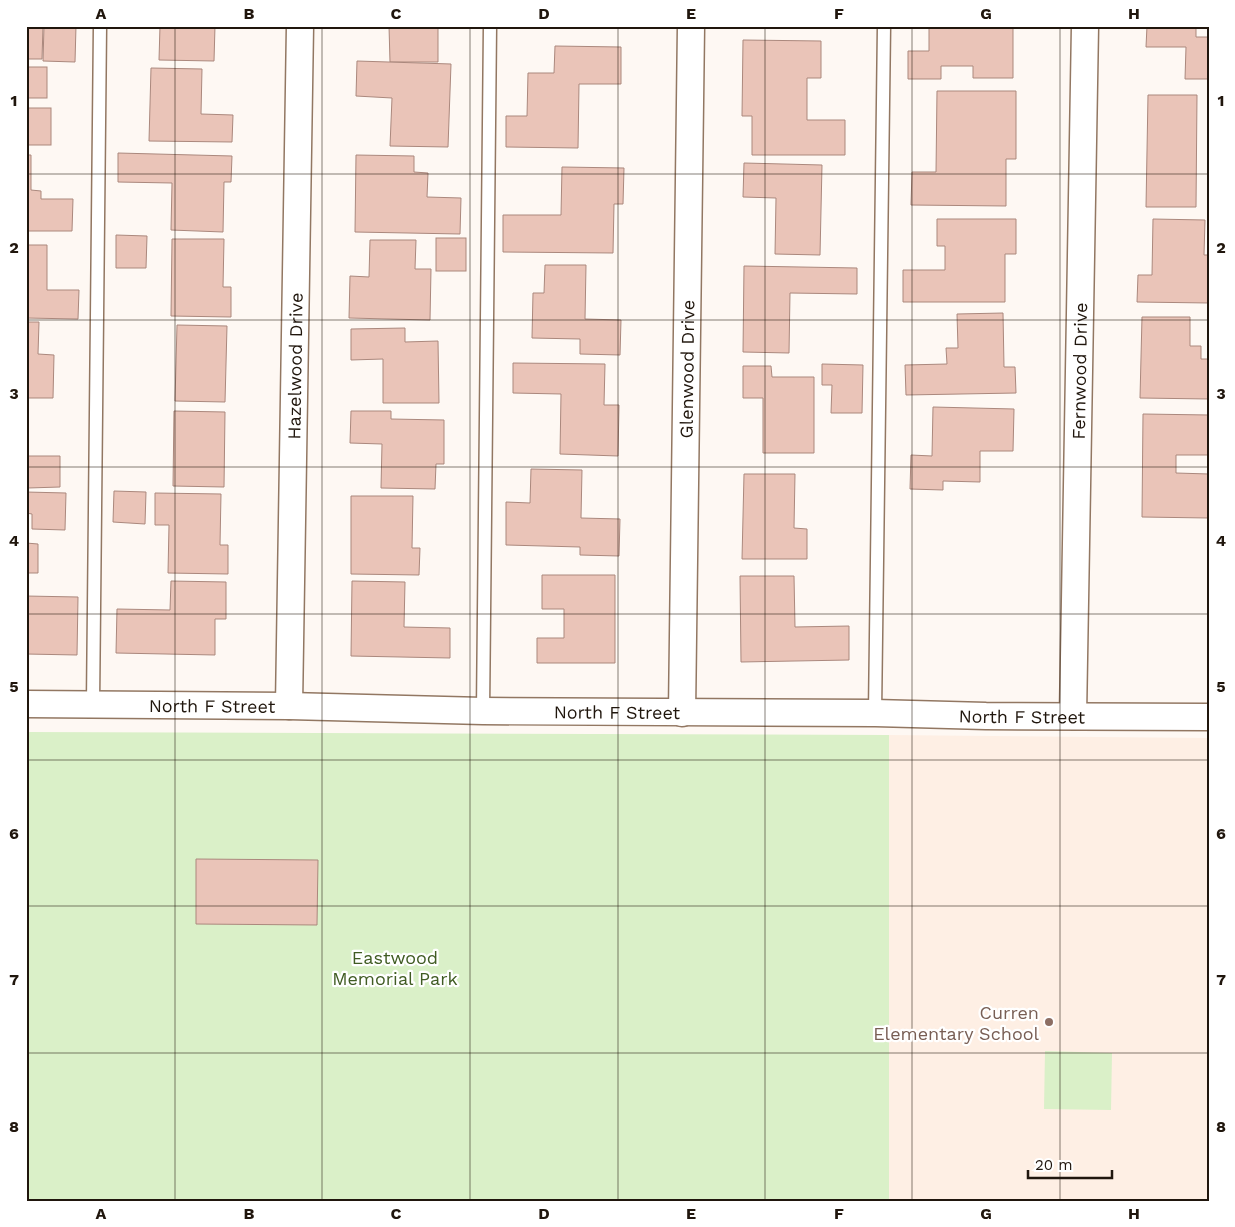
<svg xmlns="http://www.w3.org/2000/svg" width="1235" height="1227" font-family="'Work Sans',sans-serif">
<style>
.built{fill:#feefe4}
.green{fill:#daf0c8}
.building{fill:#eac4b8;stroke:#ab887d}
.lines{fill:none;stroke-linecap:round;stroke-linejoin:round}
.service-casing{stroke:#927762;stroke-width:15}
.minor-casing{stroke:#927762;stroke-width:29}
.service{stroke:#fff;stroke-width:12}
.minor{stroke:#fff;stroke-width:26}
.grid{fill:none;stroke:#20160d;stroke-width:1;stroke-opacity:0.55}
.education-dot{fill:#8d6e63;stroke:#fff;stroke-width:2}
.labels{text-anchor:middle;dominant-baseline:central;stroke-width:4.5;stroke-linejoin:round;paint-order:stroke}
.street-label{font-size:18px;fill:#20160d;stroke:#fff}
.park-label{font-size:18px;fill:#405c23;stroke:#fff}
.education-label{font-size:18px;fill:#785e54;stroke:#fff;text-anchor:end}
.neatline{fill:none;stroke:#20160d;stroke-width:2}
.grid-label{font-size:16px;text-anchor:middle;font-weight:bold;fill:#20160d}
</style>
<rect width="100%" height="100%" fill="#fef8f3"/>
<path class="built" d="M889,735l320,3v463h-320z"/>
<g class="green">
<path d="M26,732l863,3v466h-863z"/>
<path d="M1045,1051l67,2 -1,57 -67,-1z"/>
</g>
<g class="building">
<path d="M26,26h17l-1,33h-16z"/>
<path d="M44,26h32l-1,36 -32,-1z"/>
<path d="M160,26h55l-1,35 -55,-1z"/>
<path d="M389,26h49v36h-48z"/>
<path d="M929,26h84v52h-40v-12h-32v13h-33v-28h21z"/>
<path d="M1147,26h49v11h13v42h-24l1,-32h-40z"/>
<path d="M743,40l78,1v37h-14v42h38v35h-93v-39h-10z"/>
<path d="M555,46l66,1v37h-42l-1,64 -72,-1v-31h21l1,-43h26z"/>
<path d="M357,61l94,3 -3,83 -58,-1 2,-48 -36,-2z"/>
<rect x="26" y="67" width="21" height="31"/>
<path d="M151,68l51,1 -1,45 32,1 -1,27 -83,-1z"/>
<path d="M937,91h79v68h-10v47l-95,-1 1,-33h24z"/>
<path d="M1148,95h49l-1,112h-50z"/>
<rect x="26" y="108" width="25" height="37"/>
<path d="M118,153l114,3 -1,26h-7l-1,50 -52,-2 1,-47 -54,-1z"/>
<path d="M26,155h5v35l10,1v8h32l-1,32h-46z"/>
<path d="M356,155l58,1v16l14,1 -1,24 34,1 -1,36 -105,-2z"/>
<path d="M744,163l78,2 -2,90 -45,-1 1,-56 -33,-1z"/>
<path d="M562,167l62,1 -1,36h-9l-1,49 -110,-1v-37h58z"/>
<path d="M937,219h79v35h-11v48h-102v-32h42v-24h-8z"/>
<path d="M1153,219l52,1 -1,35h5v48l-72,-1 1,-27h14z"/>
<path d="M116,235l31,1 -1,32h-30z"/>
<rect x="436" y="238" width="30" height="33"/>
<path d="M172,239h52l-1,48h8v30l-60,-1z"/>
<path d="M370,240h46l-1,29h16l-1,51 -81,-2 1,-42 19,1z"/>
<path d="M26,245h21v45h32l-1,29 -52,-1z"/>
<path d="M545,265h41l-1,54 36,1 -1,35 -40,-1v-15l-48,-1 1,-45h11z"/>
<path d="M744,266l113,2v26l-67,-1 -1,60 -46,-1z"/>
<path d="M1003,313l1,54h11l1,26 -110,2 -1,-30 42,-1 -1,-16h12l-1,-34z"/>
<path d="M1142,317h48v29h11v13h8v40l-69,-1z"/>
<path d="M26,322h13l-1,32 16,1 -1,43h-27z"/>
<path d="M177,325l50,1 -2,76 -50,-1z"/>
<path d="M405,328v14l33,-1 1,62h-56v-44l-32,1v-31z"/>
<path d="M513,363l92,1 -1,41h15l-1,51 -58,-2 1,-60 -48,-1z"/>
<path d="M822,364l41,1 -1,48h-31l1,-28h-10z"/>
<path d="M743,366h28l1,11h42v76h-51v-55h-20z"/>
<path d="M933,407l81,2 -1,42h-33v31l-37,-1v9l-33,-1 1,-34 21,1z"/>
<path d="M174,411l51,1 -1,75 -51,-1z"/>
<path d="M351,411h40v8l53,1v44h-8l-1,25 -54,-1 1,-44 -32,-1z"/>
<path d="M1143,414l66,1v40h-33v18l33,1 -1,44 -66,-1z"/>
<path d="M28,456h32v31l-32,1z"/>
<path d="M531,469l51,1 -1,48 39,1 -1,37 -39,-1v-8l-74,-2v-43l24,1z"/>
<path d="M744,474h51l-1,54 13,1v30h-65z"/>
<path d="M114,491l32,1 -1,32 -32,-2z"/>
<path d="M26,492l40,1 -1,37 -33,-1v-15l-6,-1z"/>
<path d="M155,493l66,1 -1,51h8v29l-60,-1 1,-48h-14z"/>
<path d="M351,496h62l-1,52h8l-1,27 -68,-1z"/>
<path d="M26,543l12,1v29h-12z"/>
<path d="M542,575h73v88h-78v-25h27v-29h-22z"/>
<path d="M740,576h54l1,51 54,-1v34l-108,2z"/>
<path d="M171,581l55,1v37h-11v36l-99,-2 1,-44 53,1z"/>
<path d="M352,581l53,1 -1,45 46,1v30l-99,-2z"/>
<path d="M26,596l52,1 -1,58 -51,-1z"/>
<path d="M196,859l122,1 -1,65 -121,-1z"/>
</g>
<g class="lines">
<g class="service-casing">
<g id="service">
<path d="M93,704l7,-678"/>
<path d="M483,711l7,-685"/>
<path d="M875,713l9,-687"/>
</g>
</g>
<g class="minor-casing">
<g id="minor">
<path id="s1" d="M26,704l263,2 194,5 392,2 111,3 223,1"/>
<path id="s2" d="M289,706l11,-680"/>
<path id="s3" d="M682,713l9,-687"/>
<path id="s4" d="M1073,716l12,-690"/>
</g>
</g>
<use href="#service" class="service"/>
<use href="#minor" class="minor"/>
</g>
<path class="grid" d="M175,26v1175M322,26v1175M470,26v1175M618,26v1175M765,26v1175M912,26v1175M1060,26v1175M26,174h1183M26,320h1183M26,467h1183M26,614h1183M26,760h1183M26,906h1183M26,1053h1183"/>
<circle class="education-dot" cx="1049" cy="1022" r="5"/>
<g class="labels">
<g class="street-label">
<text stroke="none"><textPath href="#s2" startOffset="340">Hazelwood Drive</textPath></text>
<text stroke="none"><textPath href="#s3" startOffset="344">Glenwood Drive</textPath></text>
<text stroke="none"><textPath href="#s4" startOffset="345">Fernwood Drive</textPath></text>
<text stroke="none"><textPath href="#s1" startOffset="186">North F Street</textPath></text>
<text stroke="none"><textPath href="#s1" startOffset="591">North F Street</textPath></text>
<text stroke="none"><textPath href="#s1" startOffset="996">North F Street</textPath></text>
</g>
<g class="park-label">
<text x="395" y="957">Eastwood<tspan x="395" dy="21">Memorial Park</tspan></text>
</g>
<g class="education-label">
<text x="1039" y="1012">Curren<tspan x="1039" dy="21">Elementary School</tspan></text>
</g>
</g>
<rect width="1235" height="1227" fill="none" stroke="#ffffff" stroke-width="55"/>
<path d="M1028 1170v8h84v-8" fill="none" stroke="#20160d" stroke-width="2.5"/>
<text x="1035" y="1170" font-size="15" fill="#20160d" stroke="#ffffff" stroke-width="4" paint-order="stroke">20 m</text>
<rect x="28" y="28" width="1180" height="1172" class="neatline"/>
<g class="grid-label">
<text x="101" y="19">A</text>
<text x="249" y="19">B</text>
<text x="396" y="19">C</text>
<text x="544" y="19">D</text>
<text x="691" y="19">E</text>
<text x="839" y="19">F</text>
<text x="986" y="19">G</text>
<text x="1134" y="19">H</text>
<text x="14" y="106">1</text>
<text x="1221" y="106">1</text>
<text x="14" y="253">2</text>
<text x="1221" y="253">2</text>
<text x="14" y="399">3</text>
<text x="1221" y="399">3</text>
<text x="14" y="546">4</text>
<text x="1221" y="546">4</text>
<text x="14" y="692">5</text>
<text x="1221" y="692">5</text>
<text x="14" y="839">6</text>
<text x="1221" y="839">6</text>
<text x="14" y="985">7</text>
<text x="1221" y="985">7</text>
<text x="14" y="1132">8</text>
<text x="1221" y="1132">8</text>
<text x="101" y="1219">A</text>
<text x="249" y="1219">B</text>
<text x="396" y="1219">C</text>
<text x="544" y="1219">D</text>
<text x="691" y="1219">E</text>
<text x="839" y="1219">F</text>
<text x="986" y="1219">G</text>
<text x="1134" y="1219">H</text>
</g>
</svg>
